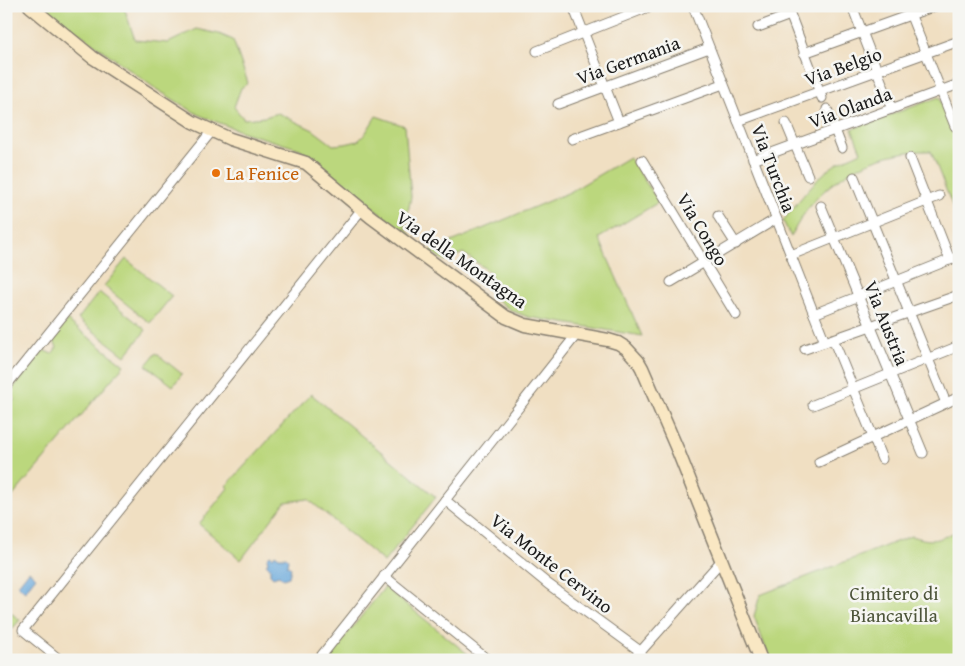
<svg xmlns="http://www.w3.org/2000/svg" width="965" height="666" font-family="'Gentium Book Plus',serif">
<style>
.green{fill:#bbd77d;stroke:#6c7a4c}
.water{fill:#68a7da;stroke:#42627b}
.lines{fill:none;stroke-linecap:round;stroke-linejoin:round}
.street-casing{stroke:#867e6f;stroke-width:11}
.secondary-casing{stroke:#867e6f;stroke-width:15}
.street{stroke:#fff;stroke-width:9}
.secondary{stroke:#f9e7c3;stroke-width:12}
.food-dot{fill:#e8710a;stroke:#f6f6f2;stroke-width:2}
.labels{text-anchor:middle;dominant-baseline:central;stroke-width:5;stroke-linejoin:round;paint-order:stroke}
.street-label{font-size:19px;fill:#1c1c1c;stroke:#f6f6f2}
.food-label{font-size:19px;fill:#c56008;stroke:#f6f6f2;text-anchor:start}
.park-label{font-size:19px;fill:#4c5439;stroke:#f6f6f2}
</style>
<rect width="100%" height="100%" fill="#f6f6f2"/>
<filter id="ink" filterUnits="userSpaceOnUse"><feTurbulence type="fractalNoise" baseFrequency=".02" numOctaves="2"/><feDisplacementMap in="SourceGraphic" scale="10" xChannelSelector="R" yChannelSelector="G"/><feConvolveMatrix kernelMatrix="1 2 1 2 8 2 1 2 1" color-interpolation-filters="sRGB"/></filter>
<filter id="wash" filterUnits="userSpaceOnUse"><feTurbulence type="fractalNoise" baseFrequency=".0096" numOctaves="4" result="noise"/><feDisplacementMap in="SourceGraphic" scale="20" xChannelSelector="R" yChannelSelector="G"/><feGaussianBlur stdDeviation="1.12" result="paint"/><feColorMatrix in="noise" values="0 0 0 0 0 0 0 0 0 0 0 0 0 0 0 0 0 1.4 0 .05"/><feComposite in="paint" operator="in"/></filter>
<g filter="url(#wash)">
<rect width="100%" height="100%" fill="#f0dfc2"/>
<g class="green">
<path d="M42,6h76l7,4 10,30 33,3 29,-14 22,5 14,6 15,43 -7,5 -7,19 10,12 21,-2 13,-4 35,17 20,15 12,-1 13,-3 7,-7 11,-18 29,10 6,71 -6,30 7,10 -45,-33 -67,-55 -57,-17 -44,-17 -43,-26z"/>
<path d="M939,97l12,32 4,4h4v90l-28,-72c-59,-2 -116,32 -140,86l-8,-16c15,-19 31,-41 50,-55 8,-6 19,-9 28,-14l-9,-23z"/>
<path d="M629,157l30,45 -60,36 43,98 -114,-19 -16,-6 -19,-14 -3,-25 -27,-19 -18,8 -15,-10 140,-59z"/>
<path d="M126,259l46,37 -22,27 -46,-37z"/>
<path d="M99,292l47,38 -21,26 -47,-37z"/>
<path d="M67,320l57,45 -118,139v-116l5,16 4,-5 -5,-7 33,-42 9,4 5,-7 -4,-7z"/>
<path d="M156,353l26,21 -9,12 -27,-21z"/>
<path d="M311,394l125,103 -52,65 -76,-63 -23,3 -44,58 -42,-36 29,-36 -2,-2z"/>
<path d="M959,530v35l-3,2 3,6v87h-189l-16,-44 6,-21 151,-59c23,7 27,4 48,-6z"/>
<path d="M385,587l90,73h-149z"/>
<path d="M6,609l14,11 -9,10 -5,-4z"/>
</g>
<g class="water">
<path d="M275,554l4,3h7l2,2 -1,6 4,3 -2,9 -6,2 -4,-4 -6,2 -3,-3v-6l-4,-4 2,-1 -1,-5 3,-3 3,2z"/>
<path d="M29,571l7,6 -11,14 -7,-6z"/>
</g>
</g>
<g filter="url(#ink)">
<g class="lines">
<g class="street-casing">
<g id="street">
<path d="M573,6l46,116"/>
<path d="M693,6l132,336"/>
<path d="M787,6l35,92"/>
<path d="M852,6l40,103"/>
<path d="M907,6l48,120 4,3"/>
<path d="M758,27l32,-12"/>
<path d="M537,51l114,-45"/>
<path d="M804,53l131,-47"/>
<path d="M558,104l151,-56"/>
<path d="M827,109l15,39"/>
<path d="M738,121l221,-80"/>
<path d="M786,123l22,53"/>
<path d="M572,139l151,-55"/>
<path d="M910,158l40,102"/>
<path d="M642,160l94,155"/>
<path d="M753,160l206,-76"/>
<path d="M854,177l92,226"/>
<path d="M821,206l102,247"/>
<path d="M718,216l18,28"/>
<path d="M791,255l148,-59"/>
<path d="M671,282l105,-63"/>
<path d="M814,314l145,-58"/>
<path d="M833,339l49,120"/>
<path d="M805,349l154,-54"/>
<path d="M6,386l205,-254"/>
<path d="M813,405l146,-59"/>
<path d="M819,462l140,-65"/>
<path d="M445,500l103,84 92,67"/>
<path d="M384,576l104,84"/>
<path d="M60,660l-37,-30 339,-421"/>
<path d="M318,660l259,-326"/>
<path d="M633,660l89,-100"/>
</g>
</g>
<g class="secondary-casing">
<path id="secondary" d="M30,6l62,51 101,65 37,17 76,24 65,54 135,100 19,8 83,15 10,3 8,5 12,13 4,7 36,83 83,209"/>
</g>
<use href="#street" class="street"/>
<use href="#secondary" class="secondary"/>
</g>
</g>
<circle class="food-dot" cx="216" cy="173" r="5"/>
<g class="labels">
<g class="street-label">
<text transform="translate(628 60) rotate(-20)">Via Germania</text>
<text transform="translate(843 66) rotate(-20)">Via Belgio</text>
<text transform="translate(850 107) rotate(-20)">Via Olanda</text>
<text transform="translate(774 168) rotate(69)">Via Turchia</text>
<text transform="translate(703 229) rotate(59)">Via Congo</text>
<text transform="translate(462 259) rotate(35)">Via della Montagna</text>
<text transform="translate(887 323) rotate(68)">Via Austria</text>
<text transform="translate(552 563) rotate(38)">Via Monte Cervino</text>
</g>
<g class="food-label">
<text x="226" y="173">La Fenice</text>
</g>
<g class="park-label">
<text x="894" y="593">Cimitero di<tspan x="894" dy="22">Biancavilla</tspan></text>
</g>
</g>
<rect width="965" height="666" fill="none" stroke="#f6f6f2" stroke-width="25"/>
</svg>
